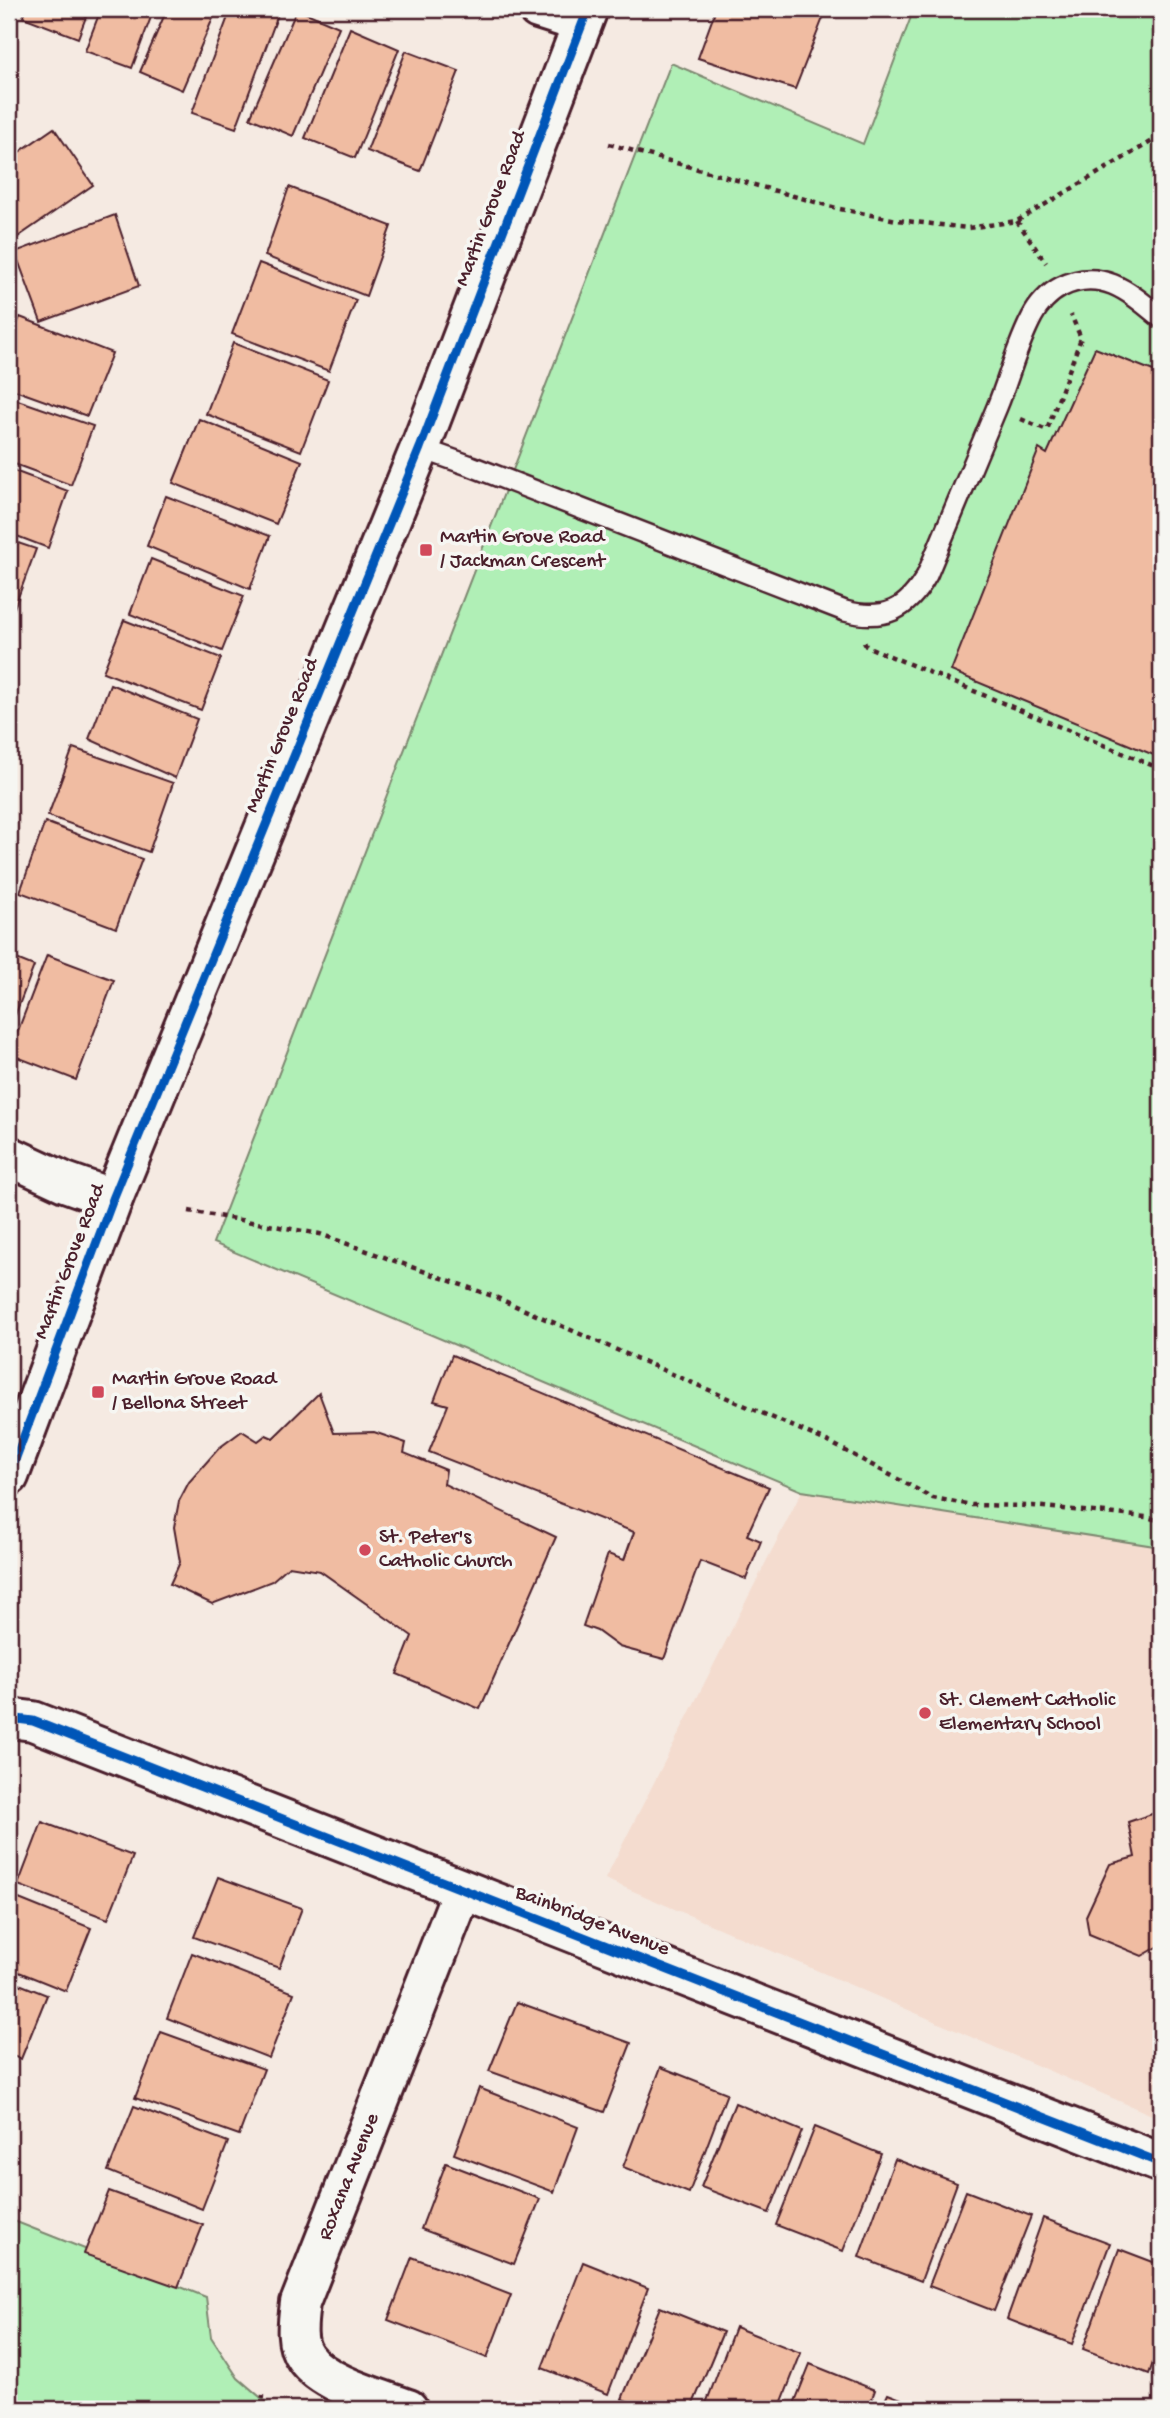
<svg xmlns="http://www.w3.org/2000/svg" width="1170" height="2418" font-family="'Gochi Hand',sans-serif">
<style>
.built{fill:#f4dccf}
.green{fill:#b0efb6;stroke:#7d8770;stroke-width:2}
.building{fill:#f0bca2;stroke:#4a1f2b;stroke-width:2}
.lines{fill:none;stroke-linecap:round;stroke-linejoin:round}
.lane-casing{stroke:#4a1f2b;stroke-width:24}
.street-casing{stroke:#4a1f2b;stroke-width:44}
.secondary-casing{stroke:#4a1f2b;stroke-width:44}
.path{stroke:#4a1f2b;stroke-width:4.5;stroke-dasharray:5 5;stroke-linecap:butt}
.lane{stroke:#f6f6f2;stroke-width:19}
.street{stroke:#f6f6f2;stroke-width:38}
.secondary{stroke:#f6f6f2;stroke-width:38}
.cycleway-casing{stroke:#f6f6f2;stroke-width:13}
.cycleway{stroke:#0057b8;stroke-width:9}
.poi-dot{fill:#d1495b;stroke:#f6f6f2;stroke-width:2.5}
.labels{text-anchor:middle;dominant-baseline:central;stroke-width:7;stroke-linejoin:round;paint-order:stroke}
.street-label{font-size:21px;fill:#4a1f2b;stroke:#f6f6f2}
.poi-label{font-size:21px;fill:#4a1f2b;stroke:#f6f6f2;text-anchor:start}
</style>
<rect width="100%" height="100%" fill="#f5eae2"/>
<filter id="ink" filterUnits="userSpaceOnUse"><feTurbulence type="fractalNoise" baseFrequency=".0143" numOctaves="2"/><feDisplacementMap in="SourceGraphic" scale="14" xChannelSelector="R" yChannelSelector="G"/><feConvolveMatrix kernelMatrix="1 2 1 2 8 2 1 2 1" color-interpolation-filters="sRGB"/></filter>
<g filter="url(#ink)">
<path class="built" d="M802,1491l359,56v572l-556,-240z"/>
<g class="green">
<path d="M914,9h247v1538l-359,-56 -589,-248 458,-1180 192,81z"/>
<path d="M9,2219l197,78 5,40 27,41 36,31h-265z"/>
</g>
<g class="building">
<path d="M26,9h63l-11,29 -55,-21z"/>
<path d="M101,9h53l-22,59 -47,-17z"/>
<path d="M167,9h50l-35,81 -42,-18z"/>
<path d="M231,9h49l-44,119 -44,-15z"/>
<path d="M297,9l42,18 -46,109 -43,-18z"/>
<path d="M716,9h77l30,9 -28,71 -97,-31z"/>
<path d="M350,28l49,21 -44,109 -50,-20z"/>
<path d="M406,51l53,20 -39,100 -53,-20z"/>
<path d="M54,128l39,57 -84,58v-84z"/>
<path d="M289,187l102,39 -25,70 -101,-40z"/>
<path d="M115,215l24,71 -98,36 -26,-70z"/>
<path d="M259,263l97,37 -27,71 -97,-37z"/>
<path d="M20,317l92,36 -25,63 -78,-28v-43z"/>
<path d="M233,343l95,37 -27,71 -95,-37z"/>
<path d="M1095,348l66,26v384l-210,-87 88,-222 8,5z"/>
<path d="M9,397l84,29 -22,59 -62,-23z"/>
<path d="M199,419l103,42 -26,63 -103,-41z"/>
<path d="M9,469l59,22 -20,57 -39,-15z"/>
<path d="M166,496l104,40 -20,53 -103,-43z"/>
<path d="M9,540l27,9 -26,70h-1z"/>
<path d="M151,559l93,37 -22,55 -92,-37z"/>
<path d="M124,620l97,38 -20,52 -98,-38z"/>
<path d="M110,684l87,35 -22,59 -86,-39z"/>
<path d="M73,748l100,35 -24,69 -101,-36z"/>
<path d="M45,822l97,37 -26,69 -96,-36z"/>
<path d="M47,955l67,25 -38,100 -67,-26z"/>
<path d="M9,956l25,10 -25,65z"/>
<path d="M452,1355l317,132 -22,48 14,6 -15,38 -46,-18 -36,98 -45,-12 -22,-16 -14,-5 25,-72 16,6 10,-28 -205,-80 19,-47 -14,-4z"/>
<path d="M319,1393l15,40 40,-1 32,11 -2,10 42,17 -2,14 112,53 -76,172 -83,-35 15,-38 -92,-65 -31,-5 -17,15 -60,23 -42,-20 10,-22 -6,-35 5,-26 10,-19 30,-34 23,-17 16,10 8,-6 7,3z"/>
<path d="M1161,1811v134l-19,11 -53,-22 -3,-18 24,-52 25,-7 -7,-35z"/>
<path d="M42,1822l91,34 -25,63 -90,-34z"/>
<path d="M218,1877l84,31 -23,60 -85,-31z"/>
<path d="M9,1895l82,33 -25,63 -57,-23z"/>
<path d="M192,1953l102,40 -25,65 -102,-40z"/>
<path d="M9,1980l38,15 -26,64 -12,-4z"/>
<path d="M517,2002l114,41 -27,69 -115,-41z"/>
<path d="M161,2032l103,37 -25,66 -104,-37z"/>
<path d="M661,2067l66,26 -38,100 -66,-26z"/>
<path d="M479,2088l99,39 -24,65 -100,-38z"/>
<path d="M735,2103l67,28 -33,82 -68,-26z"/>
<path d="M134,2106l94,36 -26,67 -94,-38z"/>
<path d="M815,2127l66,27 -38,97 -67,-26z"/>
<path d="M895,2159l62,24 -36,98 -62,-24z"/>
<path d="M446,2163l94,36 -26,65 -93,-35z"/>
<path d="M109,2191l94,34 -25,62 -94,-33z"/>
<path d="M966,2191l65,25 -37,95 -65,-25z"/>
<path d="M1043,2218l67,25 -38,101 -65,-25z"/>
<path d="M1119,2249l42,16v75l-12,34 -66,-25z"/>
<path d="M412,2257l99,38 -24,63 -99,-38z"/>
<path d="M583,2262l65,26 -40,106 -66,-26z"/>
<path d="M660,2307l63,25 -32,77h-42l-27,-10z"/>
<path d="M735,2327l66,26 -22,56h-75z"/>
<path d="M810,2364l65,26 -7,19h-76z"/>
<path d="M888,2394l39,15h-46z"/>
</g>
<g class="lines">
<g class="lane-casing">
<path id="lane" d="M420,448l51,18 374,145c39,10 62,0 82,-36 23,-56 47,-112 70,-168 12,-29 20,-62 35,-90 6,-12 17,-24 29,-30 41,-21 71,7 100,31"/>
</g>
<g class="street-casing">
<g id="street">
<path d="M538,9l44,14"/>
<path d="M9,1156l56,26 48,17"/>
<path d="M9,1718l24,3 1128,442"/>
<path id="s1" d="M408,2409c-30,-11 -85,-25 -103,-52 -11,-15 -7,-37 -5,-54l162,-412"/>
</g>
</g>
<g class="secondary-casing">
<path id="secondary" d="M9,1476l104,-277 307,-751 168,-439"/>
</g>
<g class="path">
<path d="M609,144l231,65 57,11 71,8 49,-7 144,-85"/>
<path d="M1017,221l29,42"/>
<path d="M1021,419l26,11 34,-92 -10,-23"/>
<path d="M864,642l2,4 295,123"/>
<path d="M189,1211l131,23 175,63 336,146 102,55 39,7 61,1 113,11 15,4"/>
<path d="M262,2409l1,-14"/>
</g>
<use href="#lane" class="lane"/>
<use href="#street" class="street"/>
<use href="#secondary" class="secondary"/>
<g class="cycleway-casing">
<g id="cycleway">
<path d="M9,1476l104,-277 307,-751 168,-439"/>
<path d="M9,1718l24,3 1128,442"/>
</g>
</g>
<use href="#cycleway" class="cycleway"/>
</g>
</g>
<g class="poi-dot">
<rect x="419" y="543" width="14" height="14" rx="3.5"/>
<rect x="91" y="1385" width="14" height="14" rx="3.5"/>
<circle cx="365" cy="1550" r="7"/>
<circle cx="925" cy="1713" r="7"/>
</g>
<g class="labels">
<g class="street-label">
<text transform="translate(492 209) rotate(-69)">Martin Grove Road</text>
<text transform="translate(283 736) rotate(-68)">Martin Grove Road</text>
<text transform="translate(71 1262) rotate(-69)">Martin Grove Road</text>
<text transform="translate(592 1922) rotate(21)">Bainbridge Avenue</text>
<text stroke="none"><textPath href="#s1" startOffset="308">Roxana Avenue</textPath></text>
</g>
<g class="poi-label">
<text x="440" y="538">Martin Grove Road<tspan x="440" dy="24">/ Jackman Crescent</tspan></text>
<text x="112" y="1380">Martin Grove Road<tspan x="112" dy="24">/ Bellona Street</tspan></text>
<text x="379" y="1538">St. Peter's<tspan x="379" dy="24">Catholic Church</tspan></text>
<text x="939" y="1701">St. Clement Catholic<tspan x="939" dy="24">Elementary School</tspan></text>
</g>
</g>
<rect width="1170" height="2418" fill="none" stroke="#f6f6f2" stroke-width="35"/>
<rect x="18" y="18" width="1135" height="2383" fill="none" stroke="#4a1f2b" stroke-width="2.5" filter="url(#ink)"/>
</svg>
